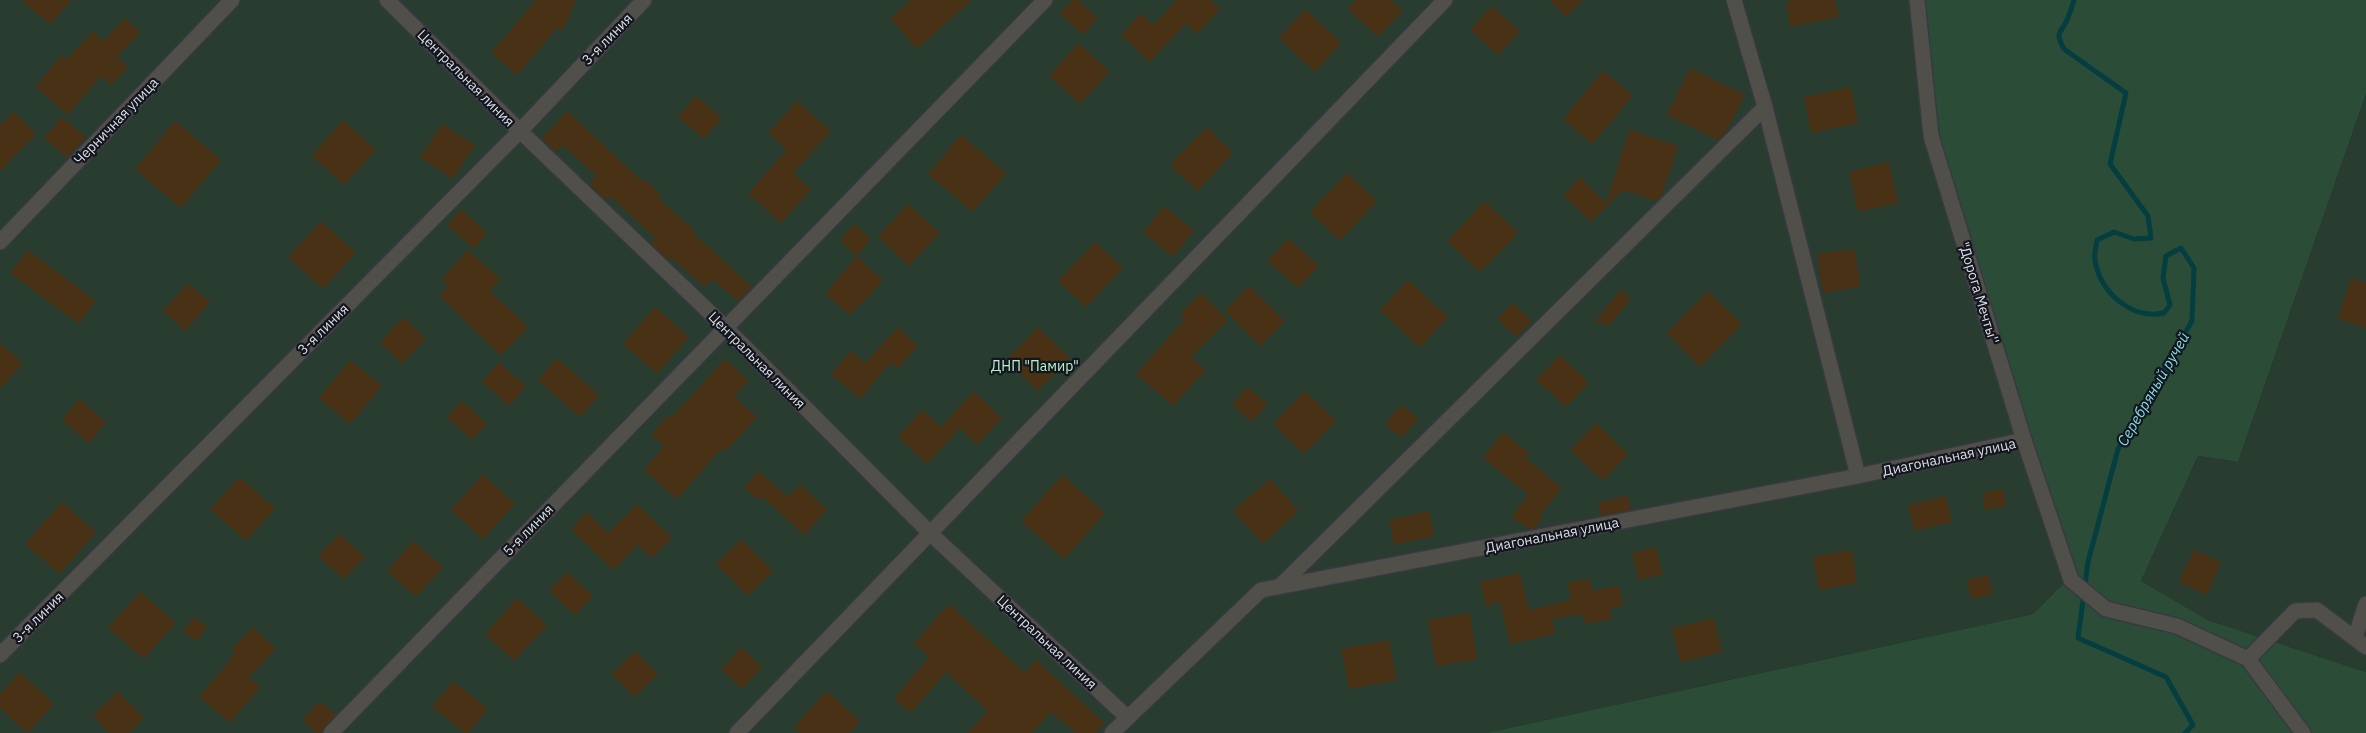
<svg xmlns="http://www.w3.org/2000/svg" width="2366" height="733" font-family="'IBM Plex Sans',sans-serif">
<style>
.green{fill:#283d2f}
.forest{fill:#2b4d37}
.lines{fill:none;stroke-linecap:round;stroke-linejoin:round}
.stream{stroke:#043e41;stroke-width:5}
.building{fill:#483114}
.street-casing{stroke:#383a43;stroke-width:18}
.street{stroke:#514f4a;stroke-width:15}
.labels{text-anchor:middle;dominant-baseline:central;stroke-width:4.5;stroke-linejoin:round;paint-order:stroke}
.street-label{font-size:14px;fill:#dbdde4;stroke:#14161f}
.park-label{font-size:14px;fill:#b6f3c9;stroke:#14161f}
.water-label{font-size:15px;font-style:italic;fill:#86dde2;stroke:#14161f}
</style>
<rect width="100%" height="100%" fill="#1d1f29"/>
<g class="green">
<path d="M0,0h1917l153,577 -37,37 -547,119h-1486z"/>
<path d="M2366,94v578l-158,-52 -67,-39 57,-125 40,6z"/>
</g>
<path class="forest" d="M1917,0h449v94l-128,368 -40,-6 -57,125 67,39 158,52v61h-880l547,-119 37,-37 -139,-441z"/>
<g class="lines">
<path class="stream" d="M2074,0c-2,7 -4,13 -7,20 -6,14 -13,11 -3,29l62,44 -16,71 38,52 3,22 -17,1 -20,-7 -17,8c-1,6 -3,14 -2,20 5,32 36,60 69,53l6,-8 -7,-27 3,-22 15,-8 13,20 -2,53 -74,128 -30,113 -10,76 88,39 27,48 -8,8"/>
</g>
<g class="building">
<path d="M21,0h50l-21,25z"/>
<path d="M536,0h40l-13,30 -6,-2 -40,47 -26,-22z"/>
<path d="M911,0h61l-55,49 -27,-30z"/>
<path d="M1072,0h6l20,18 -15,17 -23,-21z"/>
<path d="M1177,0h34l9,9 -23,25 -11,-11 -36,39 -29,-27 20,-22 12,12z"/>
<path d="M1356,0h35l12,11 -25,26 -30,-28z"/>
<path d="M1549,0h34l-17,17z"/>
<path d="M1796,0h39l4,17 -49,10 -4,-25z"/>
<path d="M1492,6l28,25 -22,24 -28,-25z"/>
<path d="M1305,9l36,34 -26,29 -36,-34z"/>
<path d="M125,18l15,14 -23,25 11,10 -17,18 -10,-9 -33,39 -33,-28 27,-32 5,4 26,-28 10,10z"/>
<path d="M1078,43l32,29 -30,32 -31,-28z"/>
<path d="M1690,68l55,27 -19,37 -8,8 -51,-25z"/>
<path d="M1603,71l30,25 -41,48 -29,-25z"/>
<path d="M1851,87l7,36 -47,10 -7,-36z"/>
<path d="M696,96l26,22 -18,21 -26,-22z"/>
<path d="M797,101l34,30 -38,42 18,17 -30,33 -33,-30 39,-43 -19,-17z"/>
<path d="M567,111l75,70 2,-2 17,16 -3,4 36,30 -2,3 60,55 -14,14 -26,-22 -7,8 -35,-30 -2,3 -17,-17 4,-5 -45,-42 -4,4 -17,-16 8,-8 -35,-31 -6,7 -14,-13z"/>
<path d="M14,112l22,22 -36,37v-46z"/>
<path d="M62,117l24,20 -19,21 -23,-20z"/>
<path d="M343,120l33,30 -32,35 -32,-29z"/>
<path d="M175,121l46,39 -40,48 -46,-39z"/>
<path d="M442,124l33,21 -22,34 -33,-22z"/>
<path d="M1207,127l26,26 -36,38 -27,-26z"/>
<path d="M1629,130l49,16 -16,49 -5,6 -34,-11 -32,32 -28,-27 17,-18 26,26z"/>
<path d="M961,135l45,38 -33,39 -45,-38z"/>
<path d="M1889,162l9,41 -40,9 -9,-40z"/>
<path d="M1347,173l30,28 -37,40 -30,-29z"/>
<path d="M1485,201l33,32 -38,39 -33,-31z"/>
<path d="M908,204l32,29 -31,33 -31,-29z"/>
<path d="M1164,206l30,24 -21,27 -30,-25z"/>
<path d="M461,209l26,24 -13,16 -27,-24z"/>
<path d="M321,221l35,32 -33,36 -35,-32z"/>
<path d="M854,224l17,15 -14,17 -17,-15z"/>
<path d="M1288,238l31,28 -21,22 -31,-27z"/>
<path d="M1095,242l28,26 -37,39 -28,-26z"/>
<path d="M1855,249l5,38 -37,6 -6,-39z"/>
<path d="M28,250l68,51 -17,23 -69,-51z"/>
<path d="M468,250l33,30 -11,11 38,36 -27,29 -61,-60 8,-10 -7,-6z"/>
<path d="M857,256l26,25 -33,34 -25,-21z"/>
<path d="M2351,278l15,5v45l-28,-9z"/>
<path d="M1408,280l40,37 -28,31 -40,-38z"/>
<path d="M188,283l22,19 -25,29 -22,-20z"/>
<path d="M1249,286l36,35 -24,25 -36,-35z"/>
<path d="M1621,290l10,9 -22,27 -14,-5z"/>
<path d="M1708,291l34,33 -42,43 -33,-34z"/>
<path d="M1201,293l27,27 -37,37 15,13 -33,36 -37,-32 49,-55 -5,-5z"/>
<path d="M1513,303l19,18 -15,16 -20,-18z"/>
<path d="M655,307l34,30 -32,37 -34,-30z"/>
<path d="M404,317l22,22 -24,25 -22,-22z"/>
<path d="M898,327l20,19 -21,23 -7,-6 -30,36 -29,-25 20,-23 14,12z"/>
<path d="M1038,327l32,31 -32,33 -32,-31z"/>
<path d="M0,343l23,20 -23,26z"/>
<path d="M1560,355l29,28 -23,24 -30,-27z"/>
<path d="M557,358l42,37 -19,22 -42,-37z"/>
<path d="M725,359l24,22 -15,15 23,21 -32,35 -4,-3 -44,50 -33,-29 20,-24 -13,-11 17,-20 3,3z"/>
<path d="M350,360l32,26 -32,38 -31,-26z"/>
<path d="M499,362l27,24 -17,20 -27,-24z"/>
<path d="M1247,387l21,17 -16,18 -20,-17z"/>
<path d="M974,391l28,27 -25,27 -17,-17 -33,36 -29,-27 24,-27 19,17z"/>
<path d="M1305,391l31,30 -32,33 -31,-30z"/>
<path d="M79,399l27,23 -17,21 -27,-23z"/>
<path d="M462,401l25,23 -15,16 -25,-23z"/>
<path d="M1402,405l16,14 -17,19 -16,-15z"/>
<path d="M1596,423l32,31 -25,27 -33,-31z"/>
<path d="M1503,432l26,21 -4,5 37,30 -22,28 2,3 -7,9 -6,1 -17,-12 16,-23 -45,-36z"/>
<path d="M758,471l30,26 12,-13 27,26 -23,25 -41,-38 -3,4 -16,-13z"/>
<path d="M483,474l32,30 -32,35 -32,-29z"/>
<path d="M1062,475l43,38 -41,46 -43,-38z"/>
<path d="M240,477l35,32 -29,32 -36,-32z"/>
<path d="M1270,479l29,32 -36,33 -30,-33z"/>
<path d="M2003,489l3,17 -21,4 -3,-17z"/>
<path d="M1628,495l3,15 -30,6 -3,-13z"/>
<path d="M1946,496l6,26 -38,9 -6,-26z"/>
<path d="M62,502l34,30 -36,42 -35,-30z"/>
<path d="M637,504l35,34 -20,20 -14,-13 -25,25 -42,-41 16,-17 21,21z"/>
<path d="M1429,511l5,25 -40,9 -5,-25z"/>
<path d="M339,534l26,23 -21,22 -26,-23z"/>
<path d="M741,539l32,32 -25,25 -32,-32z"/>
<path d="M413,541l30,26 -27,30 -29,-26z"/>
<path d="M1656,547l7,27 -24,6 -7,-27z"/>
<path d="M1852,550l5,33 -38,7 -6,-34z"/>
<path d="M2194,550l27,12 -14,33 -28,-13z"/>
<path d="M567,572l26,24 -18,19 -26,-24z"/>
<path d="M1520,573l9,37 42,-10 -3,-18 22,-3 2,12 27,-5 4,20 -13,2 2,11 -28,5 -1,-10 -31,5 3,15 -45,10 -10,-42 -14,4 -6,-24z"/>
<path d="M1988,575l5,19 -22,5 -4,-19z"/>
<path d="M140,592l36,31 -32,36 -36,-31z"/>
<path d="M517,598l30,27 -33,36 -29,-27z"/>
<path d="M949,604l76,69 11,-13 69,63 -9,10h-21l-24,-21 -19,21h-65l21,-22 -42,-39 -35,41 -17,-14 35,-42 -15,-14z"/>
<path d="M1470,613l7,46 -41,7 -8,-46z"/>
<path d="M193,617l14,9 -10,15 -14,-9z"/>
<path d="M1714,618l8,34 -42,10 -8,-34z"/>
<path d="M253,627l23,22 -27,28 11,10 -30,36 -31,-26 36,-43 -4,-4z"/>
<path d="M1389,640l8,40 -48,9 -8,-40z"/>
<path d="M741,647l21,20 -20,22 -21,-20z"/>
<path d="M635,651l23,23 -24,23 -22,-23z"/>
<path d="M20,672l34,32 -27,29 -27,-25v-14z"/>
<path d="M453,681l35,28 -20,24h-3l-33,-26z"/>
<path d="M118,691l26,27 -15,15h-20l-16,-17z"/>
<path d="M827,691l33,30 -11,12h-48l-7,-6z"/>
<path d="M320,701l16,14 -12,12 -2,6h-5l-15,-13z"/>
</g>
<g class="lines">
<g class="street-casing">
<g id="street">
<path d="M387,0l133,131 205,196 206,207 197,184"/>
<path d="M1734,0l31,107 93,369"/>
<path d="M1917,0l14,136 93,304 47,140 35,29 71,17 71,33 55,74"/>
<path d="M0,242l232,-242"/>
<path d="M1279,587l486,-480"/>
<path d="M2355,638l11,-34"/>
<path d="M0,655l520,-524 124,-131"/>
<path d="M2248,659l47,-48 22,-1 49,37"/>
<path d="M331,733l714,-733"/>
<path d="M737,733l708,-733"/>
<path d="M1112,733l149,-143 597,-114 166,-36"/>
</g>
</g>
<use href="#street" class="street"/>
</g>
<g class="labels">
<g class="street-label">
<text transform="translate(607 39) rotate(-46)">3-я линия</text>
<text transform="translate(466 78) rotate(45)">Центральная линия</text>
<text transform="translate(116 121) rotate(-46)">Черничная улица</text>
<text transform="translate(1979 293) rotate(73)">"Дорога Мечты''</text>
<text transform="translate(323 329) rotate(-45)">3-я линия</text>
<text transform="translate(757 360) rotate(45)">Центральная линия</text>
<text transform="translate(1949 457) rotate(-12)">Диагональная улица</text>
<text transform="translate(528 530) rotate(-46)">5-я линия</text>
<text transform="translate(1552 535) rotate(-11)">Диагональная улица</text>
<text transform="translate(38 617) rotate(-45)">3-я линия</text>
<text transform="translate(1047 642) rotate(43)">Центральная линия</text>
</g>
<g class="park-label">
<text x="1035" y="366">ДНП "Памир"</text>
</g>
<g class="water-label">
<text transform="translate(2153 389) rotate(-60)">Серебряный ручей</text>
</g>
</g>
</svg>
